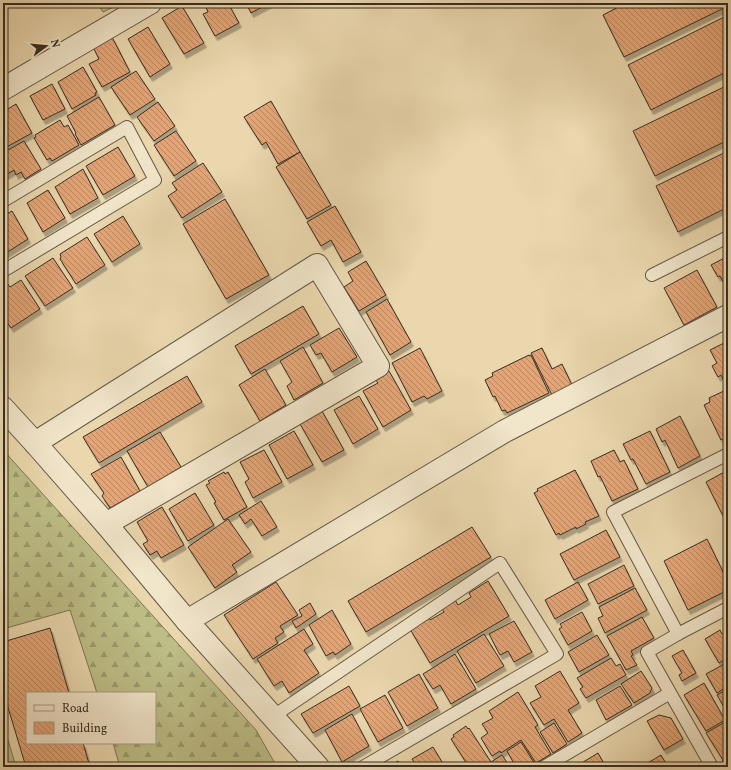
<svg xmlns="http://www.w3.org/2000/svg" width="731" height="770" font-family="Vollkorn,serif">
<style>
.green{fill:#bdbd86;stroke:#7a7554}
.forest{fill:url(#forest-firs);stroke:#7a7554}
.building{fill:url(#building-back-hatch);stroke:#372d22;filter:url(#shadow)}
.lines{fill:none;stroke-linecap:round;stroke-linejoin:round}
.lane-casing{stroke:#645845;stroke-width:14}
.street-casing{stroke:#645845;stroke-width:24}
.lane{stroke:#f1e5ca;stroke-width:12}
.street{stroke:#f1e5ca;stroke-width:22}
</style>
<defs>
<pattern id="forest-firs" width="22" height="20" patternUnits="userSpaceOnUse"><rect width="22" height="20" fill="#bdbd86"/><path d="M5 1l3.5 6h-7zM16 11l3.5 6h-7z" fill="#9a9a6d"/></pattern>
<pattern id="building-back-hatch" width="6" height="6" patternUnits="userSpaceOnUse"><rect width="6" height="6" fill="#e3a577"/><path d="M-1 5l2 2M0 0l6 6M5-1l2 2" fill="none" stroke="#b98761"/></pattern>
<filter id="shadow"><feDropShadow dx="2.5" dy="4.5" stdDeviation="0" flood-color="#0004"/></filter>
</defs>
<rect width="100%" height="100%" fill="#ead7ae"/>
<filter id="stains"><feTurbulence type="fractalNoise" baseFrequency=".005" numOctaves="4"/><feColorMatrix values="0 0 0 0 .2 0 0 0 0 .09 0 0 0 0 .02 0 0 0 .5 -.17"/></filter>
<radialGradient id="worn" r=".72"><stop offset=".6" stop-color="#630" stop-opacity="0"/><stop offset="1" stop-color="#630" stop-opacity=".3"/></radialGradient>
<g class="green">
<path d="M97,3h25l-19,9z"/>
<path d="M3,723l13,44h-13z"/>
</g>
<path class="forest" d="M3,450l253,280 21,37h-157l-7,-24h42v-50h-58l-27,-83 -67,19z"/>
<g class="building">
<path d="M204,3h24l11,20 -24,13 -12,-22 5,-2z"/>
<path d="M246,3h24l-19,10z"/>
<path d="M626,3h102v3l-104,51 -21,-42z"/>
<path d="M182,6l22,37 -20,11 -22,-36z"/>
<path d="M728,15v56l-77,39 -23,-45z"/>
<path d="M148,27l22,37 -20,13 -22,-38z"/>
<path d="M112,37l18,35 -28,15 -13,-23 10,-5 -6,-12z"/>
<path d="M83,67l14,25 -2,1 1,2 -24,14 -14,-27z"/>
<path d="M136,71l19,28 -25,16 -19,-28z"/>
<path d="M52,84l13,25 -22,11 -13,-24z"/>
<path d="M728,85v55l-73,36 -22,-45z"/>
<path d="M99,97l16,28 -34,20 -6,-11 1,-1 -9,-17z"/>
<path d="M271,101l29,51 -22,12 -12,-22 -4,3 -18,-28z"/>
<path d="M158,102l17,24 -21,15 -17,-24z"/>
<path d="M16,104l16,29 -29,16v-37z"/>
<path d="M60,120l4,7 4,-2 11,20 -27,16 -2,-3 -3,2 -13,-22 2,-1 -1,-2z"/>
<path d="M176,131l20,30 -22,15 -20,-31z"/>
<path d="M24,141l17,28 -16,10 -4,-7 -5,3 -2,-5 -10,6 -1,-23z"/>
<path d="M118,147l17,29 -32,19 -17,-29z"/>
<path d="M728,151v56l-50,25 -22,-46z"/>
<path d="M300,152l31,53 -24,14 -31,-52z"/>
<path d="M203,163l19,29 -40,26 -14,-22 9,-6 -5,-7z"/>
<path d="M83,169l15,29 -28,16 -15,-27z"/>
<path d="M48,190l17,28 -22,14 -16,-29z"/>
<path d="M225,199l44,76 -43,24 -43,-75z"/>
<path d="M335,206l26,46 -18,10 -12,-22 -10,6 -14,-24z"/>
<path d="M12,211l16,28 -25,16v-39z"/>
<path d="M123,216l17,28 -28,18 -18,-28z"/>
<path d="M87,237l18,28 -29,19 -16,-25 1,-2 -1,-3z"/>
<path d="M728,256v35l-8,-15 -2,1 -7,-12z"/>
<path d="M53,258l20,30 -28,18 -20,-30z"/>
<path d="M366,261l20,34 -27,16 -15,-24 9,-6 -5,-9z"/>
<path d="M697,270l20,37 -33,18 -20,-37z"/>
<path d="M21,280l19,29 -29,19 -8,-12v-30l4,-3 3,4z"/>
<path d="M387,299l24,43 -21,13 -24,-43z"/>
<path d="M303,306l16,28 -68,40 -16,-28z"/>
<path d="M339,328l18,29 -25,15 -11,-19 -5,2 -6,-10z"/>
<path d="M728,341v40l-3,2 -4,-8 -3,2 -6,-11 5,-3 -7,-13z"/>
<path d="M303,347l20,36 -29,17 -7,-14 5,-4 -12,-21z"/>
<path d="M420,348l22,43 -15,8 -3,-3 -12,6 -20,-39z"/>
<path d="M542,348l10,21 10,-5 10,21 -20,10 -21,-42z"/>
<path d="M529,355v1l2,-1 18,38 -42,20 -2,-3 -3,1 -7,-15 -2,1 -8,-17 8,-4 -1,-3z"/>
<path d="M265,369l21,36 -26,16 -21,-36z"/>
<path d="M389,371l22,39 -28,17 -20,-36 15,-8 -3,-4z"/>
<path d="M187,376l15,26 -103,61 -16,-26z"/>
<path d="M728,389v51l-2,-3 -5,3 -17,-35 6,-3 -1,-4z"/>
<path d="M359,396l19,33 -25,15 -19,-34z"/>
<path d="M322,411l22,39 -22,12 -22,-38z"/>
<path d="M680,416l20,40 -22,12 -13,-28 -3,2 -6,-13z"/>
<path d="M294,431l19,34 -26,14 -18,-34z"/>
<path d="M650,431l20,41 -24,12 -13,-25 -2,1 -8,-16z"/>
<path d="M160,432l21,35 -33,20 -21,-36z"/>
<path d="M264,450l18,32 -29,16 -8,-16 4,-3 -9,-17z"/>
<path d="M614,450l6,12 4,-2 14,29 -26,12 -12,-25 -2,1 -7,-16z"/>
<path d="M121,457l19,34 -30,17 -8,-12 2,-3 -13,-19z"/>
<path d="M575,470l24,46 -14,6 1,2 -10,5v-2l-16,8 -1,-2 -3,2 -22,-42 4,-2 -1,-2z"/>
<path d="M728,470v49l-3,1 -19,-38z"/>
<path d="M224,472l1,2 3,-2 19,35 -23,13 -10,-17 2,-1 -10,-17 4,-2 -2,-2z"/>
<path d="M195,493l19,32 -26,16 -19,-32z"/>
<path d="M261,501l16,26 -15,9 -11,-17 -6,5 -6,-9z"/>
<path d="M162,507l22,38 -23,13 -4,-7 -7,4 -7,-11 5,-3 -11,-19z"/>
<path d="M228,519l23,33 -19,13 5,7 -22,16 -27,-41z"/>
<path d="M472,527l19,30 -125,75 -18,-31z"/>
<path d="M606,530l14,27 -46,23 -14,-26z"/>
<path d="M707,539l21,43v8l-40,20 -24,-49z"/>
<path d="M624,565l10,21 -36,18 -10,-20z"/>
<path d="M488,581l21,35 -79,47 -20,-34 19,-12 1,3 14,-8 -2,-3 13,-9 3,5 13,-8 -2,-4z"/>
<path d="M276,582l22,33 -18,11 4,6 -9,6 3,5 -25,16 -29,-44z"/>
<path d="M578,582l10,18 -33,19 -10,-19z"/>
<path d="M635,588l12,22 -42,23 -7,-15 5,-2 -4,-9z"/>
<path d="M310,603l6,11 -20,14 -4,-7 10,-5 -3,-6z"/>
<path d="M332,610l19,34 -16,11 -2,-3 -7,4 -17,-31z"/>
<path d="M582,612l10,19 -24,14 -9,-16 3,-2 -2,-3z"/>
<path d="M642,617l12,21 -23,13 2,4 -2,1 6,9 -11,5 -19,-34z"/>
<path d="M514,621l18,31 -18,10 -6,-11 -8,4 -11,-21z"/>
<path d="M728,625v11l-3,-5 2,-2 -2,-2z"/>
<path d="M50,628l19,65h-42v50h56l7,24h-64l-23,-76v-49z"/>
<path d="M304,629l9,15 -9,6 15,23 -30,20 -7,-12 -8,5 -17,-27z"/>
<path d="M720,630l2,4 2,-1 4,6v19l-9,5 -14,-24z"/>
<path d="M484,634l20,32 -28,17 -19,-32z"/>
<path d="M597,635l12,20 -30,17 -11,-20z"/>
<path d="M683,650l13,23 -14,8 -3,-6 3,-2 -10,-17z"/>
<path d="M455,654l21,35 -25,15 -11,-19 -7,4 -10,-15z"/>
<path d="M611,658l5,8 4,-2 6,11 -40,23 -6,-9 3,-2 -6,-9z"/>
<path d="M728,662v24l-11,7 -11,-19z"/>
<path d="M560,671l19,32 -11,7 14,23 -14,9 -14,-23 -10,6 -14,-22 11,-6 -6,-11z"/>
<path d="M641,671l11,17 -2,5 -16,10 -13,-19z"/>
<path d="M419,674l19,34 -31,18 -19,-34z"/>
<path d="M704,683l21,37 -19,11 -22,-36z"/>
<path d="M349,686l11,20 -47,27 -12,-19z"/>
<path d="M620,686l12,19 -26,15 -10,-20z"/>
<path d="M728,689v25l-11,-19z"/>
<path d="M518,692l20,33 -3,2 16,27 -15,9 -15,-23 -20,13 -1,-2 -8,5 -11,-18 7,-5 -6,-9 11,-6 -4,-7z"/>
<path d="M385,695l18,33 -25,14 -18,-33z"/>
<path d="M352,714l17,32 -27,16 -17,-32z"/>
<path d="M659,715l12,3 12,21 -19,11 -17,-29z"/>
<path d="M727,721l1,36 -5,3 -17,-27z"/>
<path d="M554,723l13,21 -14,9 -13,-21z"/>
<path d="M466,726l2,3 1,-1 22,34 11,-7 8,12h-41l-18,-28 3,-2 -1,-2z"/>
<path d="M521,742l14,22 -5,3h-14l-9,-16z"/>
<path d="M433,747l12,20h-28l-5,-8z"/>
<path d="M598,753l8,14h-24l-2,-3z"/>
<path d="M661,755l7,12h-27z"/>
<path d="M728,758v9h-2l-4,-6z"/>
<path d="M398,761l3,6h-12z"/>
</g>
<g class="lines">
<g class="lane-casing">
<g id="lane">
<path d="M3,201l124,-74 28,53 -152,91"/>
<path d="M652,275l76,-38"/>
<path d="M728,454l-115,58 65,122 50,-26"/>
<path d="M678,634l-31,18 65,115"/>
<path d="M272,717l228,-154 57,91 -194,113"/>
<path d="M544,767l126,-74"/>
</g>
</g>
<g class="street-casing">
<g id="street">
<path d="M3,89l147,-86"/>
<path d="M3,408l32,35 71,81 81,97 131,146"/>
<path d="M35,443l282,-178 61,101 -272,158"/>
<path d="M187,621l318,-190 223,-115"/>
</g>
</g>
<use href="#lane" class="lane"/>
<use href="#street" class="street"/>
</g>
<rect width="731" height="770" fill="none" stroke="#ead7ae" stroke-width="16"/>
<rect x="4" y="4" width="723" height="762" fill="none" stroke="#372d22" stroke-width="2"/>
<rect x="8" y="8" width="715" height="754" fill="none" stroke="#372d22"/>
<rect x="26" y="692" width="130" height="52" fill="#f1e5ca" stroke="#a79b87"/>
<rect x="34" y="705" width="20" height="6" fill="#f1e5ca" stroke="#a79b87"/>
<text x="62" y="712" font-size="12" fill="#372d22">Road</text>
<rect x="34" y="722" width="20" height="12" fill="url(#building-back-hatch)" stroke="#a79b87"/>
<text x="62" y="732" font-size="12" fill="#372d22">Building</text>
<g transform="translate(46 46) rotate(74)" stroke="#f1e5ca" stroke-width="3" paint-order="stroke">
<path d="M0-3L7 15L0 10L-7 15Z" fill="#372d22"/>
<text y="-6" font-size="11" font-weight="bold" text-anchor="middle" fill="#372d22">N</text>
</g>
<rect width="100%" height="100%" filter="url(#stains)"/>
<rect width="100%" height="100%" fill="url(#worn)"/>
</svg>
